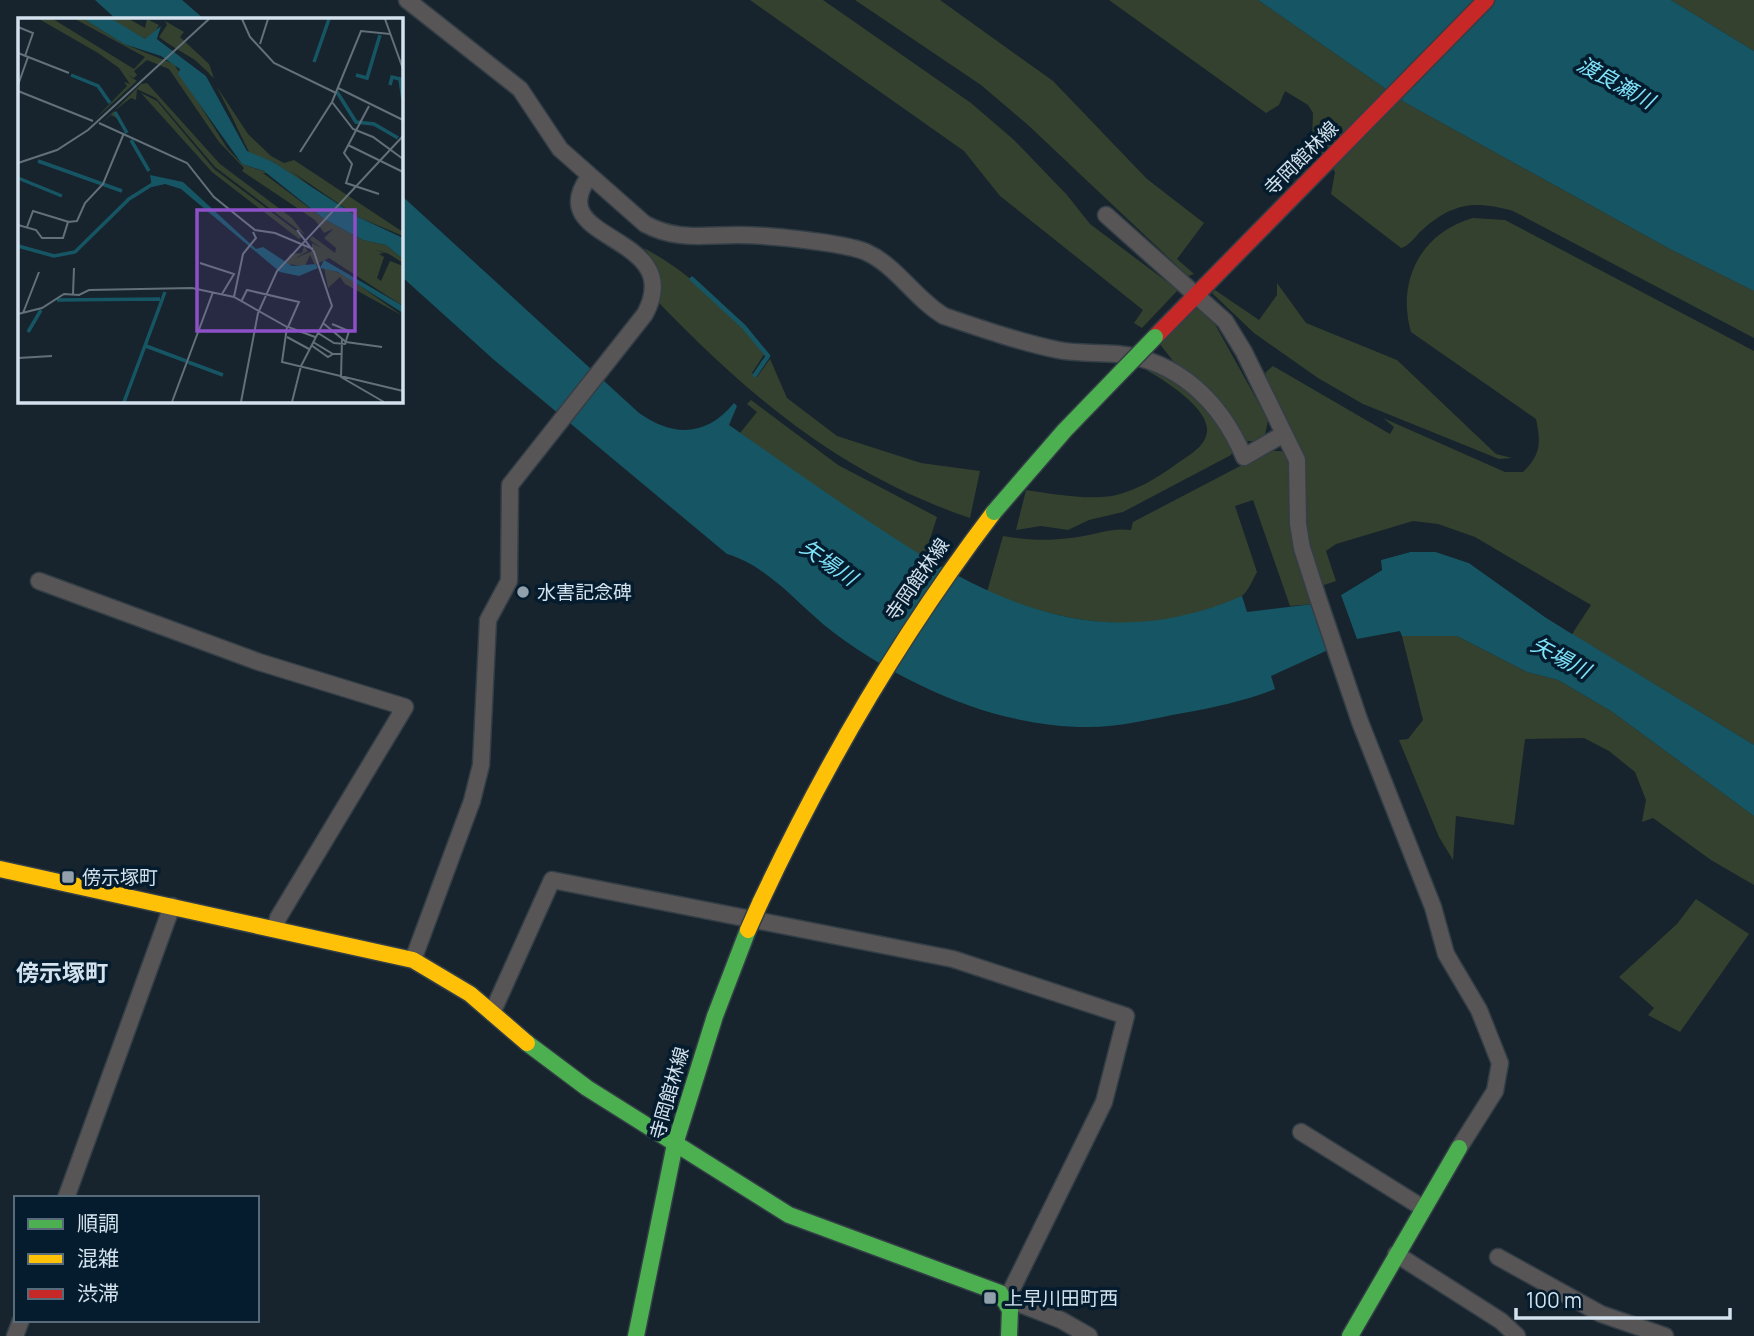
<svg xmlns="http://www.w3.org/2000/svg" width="1754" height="1336" font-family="Manrope,'Noto Sans JP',sans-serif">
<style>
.green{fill:#33412e}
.water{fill:#165664}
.pier{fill:#17242d}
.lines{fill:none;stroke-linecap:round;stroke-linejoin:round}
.stream{stroke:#165664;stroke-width:4.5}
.street-casing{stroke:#333e46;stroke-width:19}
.fast-casing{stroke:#333e46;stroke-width:19}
.slow-casing{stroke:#333e46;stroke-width:19}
.jam-casing{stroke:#333e46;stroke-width:19}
.street{stroke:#575556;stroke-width:16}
.fast{stroke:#4caf50;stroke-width:16}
.slow{stroke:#ffc107;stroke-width:16}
.jam{stroke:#c62828;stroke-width:16}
.fast-bridge-casing{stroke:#333e46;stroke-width:19;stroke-linecap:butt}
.slow-bridge-casing{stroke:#333e46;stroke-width:19;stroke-linecap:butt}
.fast-bridge{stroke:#4caf50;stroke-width:16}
.slow-bridge{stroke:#ffc107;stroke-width:16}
.poi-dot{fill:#91a0aa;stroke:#041c2d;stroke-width:2.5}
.labels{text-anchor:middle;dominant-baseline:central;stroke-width:7;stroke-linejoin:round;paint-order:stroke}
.street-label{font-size:19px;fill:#d3e2ee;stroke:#041c2d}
.poi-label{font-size:19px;fill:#d3e2ee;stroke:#041c2d;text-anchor:start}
.water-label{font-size:21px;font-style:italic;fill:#7fe3fa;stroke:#041c2d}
.quarter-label{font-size:23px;font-weight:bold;fill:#d3e2ee;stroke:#041c2d}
.inset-river{fill:none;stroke:#165664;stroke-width:3.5}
.inset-road{fill:none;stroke:#62707a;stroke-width:2}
.view{fill:#8d50c8;fill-opacity:0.15;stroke:#8d50c8;stroke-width:3.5}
.inset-edge{fill:none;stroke:#d3e2ee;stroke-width:3.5}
</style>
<rect width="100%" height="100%" fill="#17242d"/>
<g class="green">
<path d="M750,0h73l148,103 43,37 53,55 23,29 88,66 -36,38 -8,-5 9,-13 -143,-114 -36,-45z"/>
<path d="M855,0h85l113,81 94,98 57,44 -27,36 17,15 -6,2 -160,-151 -47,-40z"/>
<path d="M1109,0h149l148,103 262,145 86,43v47l-241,-127c-39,-11 -61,-8 -92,20 -6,6 -12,15 -20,17l-70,-54 4,-22 -23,-32 1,-27 -5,-8 -23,-14 -6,14 -13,8z"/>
<path d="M1671,0h83v51z"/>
<path d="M1473,218l32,2 249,131v394l-182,-111 19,-29 -116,-68 -37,-13 -25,-3 -77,23 -10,7 10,30 -18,6c-7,-27 -15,-52 -14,-80 1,-19 5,-35 -1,-54 -7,-20 -45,-62 -37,-81l7,-6 117,68 4,-7 -11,-9 122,54h18c18,-17 18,-30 13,-53l-125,-87c-15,-52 11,-100 62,-114z"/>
<path d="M644,248c48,26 87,64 121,105l-13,20 5,4 13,-18 17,39 50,38 84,27 59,8 -10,47c-127,-43 -218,-119 -311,-215 5,-23 0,-36 -15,-55z"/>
<path d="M1277,283l29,40 91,37 99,94 16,4 -13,1 -136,-55 -45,-26 -64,-45 -42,-40 3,-3 44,30 18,-25z"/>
<path d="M1200,307l16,19 52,94 -3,15 -9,6h-10l-36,-51 -37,-29 -14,-18 34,-35z"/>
<path d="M1139,366c49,17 70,40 94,85l-2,4 -108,57 -34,8 -21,10 -27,-4 -25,4 10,-40c28,4 58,10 86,6 22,-4 45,-18 63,-31 11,-8 27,-16 31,-29 10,-26 -48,-60 -67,-70z"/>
<path d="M751,400l87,65 99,52 -13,41 -98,-63 -86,-62 17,-21 -10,-8z"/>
<path d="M1269,451h12l7,4 25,149 -23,2 -37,-106 -18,6 22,66c-4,7 -8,18 -14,23 -7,7 -21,10 -30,13 -76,28 -153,14 -226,-16l16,-56c22,4 45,5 67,2 21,-2 41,-11 61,-8l2,-8z"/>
<path d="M1431,634l26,2 70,36 31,8 53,31 143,105v69l-43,-25 -58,-42 -11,4 4,-22 -11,-28 -26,-21 -25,-13 -59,1 -11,86 -58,-9 -3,44 -14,-23 -40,-97 9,-1 15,-19 -21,-84z"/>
<path d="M1696,899l53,35 -69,98 -32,-17 6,-7 -35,-31 58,-53z"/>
</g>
<g class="water">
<path d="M95,0h87l22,19h-88z"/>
<path d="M1258,0h413l83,51v240l-86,-43 -262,-145z"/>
<path d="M401,195l238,218c34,24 67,24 95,-10l3,3 -8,19c53,37 105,74 159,109 115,75 220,120 354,62l5,16 66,-8 26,41 -68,31 4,13c-30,12 -60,18 -92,24 -32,6 -63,14 -95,14 -91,0 -183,-41 -255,-95 -34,-26 -64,-66 -106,-78l-234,-195 -92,-83z"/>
<path d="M1410,552h26l33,11 76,54 209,128v71l-143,-105 -53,-31 -31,-8 -70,-36h-55l-2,-5 -43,8 -16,-44 41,-25 -2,-10z"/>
</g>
<path class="pier" d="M1409,549h28l34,11 103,72 -2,2 -27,-17 -76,-54 -33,-11h-26l-29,8 1,10 -41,25 -1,-3 38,-24v-11z"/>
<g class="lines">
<path class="stream" d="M692,279l52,48 24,29 -13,19"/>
<g class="street-casing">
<g id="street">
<path d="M407,0l113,89 40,60 85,75c32,17 58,11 93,11 28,0 103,7 128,17 31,14 49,47 78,64 38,13 76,26 114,34 20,4 39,2 59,4 61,6 104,48 127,103l38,-22"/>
<path d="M1106,215l119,106 19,31 53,108 1,64 4,24 15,47 43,127 73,185 13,47 33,56 21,53 -5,28 -36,57"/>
<path d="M39,581l220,81 146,45 -127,211 -3,11"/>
<path d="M413,960l59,-159 9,-36 7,-145 21,-39 1,-96 135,-171c43,-81 -105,-71 -56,-137"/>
<path d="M492,1013l60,-133 401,79 173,57 -22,86 -97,197 54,21 28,16"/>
<path d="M1301,1132l122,76"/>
<path d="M66,1198l106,-292"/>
<path d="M1396,1254l105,67 16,15"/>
<path d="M1498,1257l103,57 64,22"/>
<path d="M15,1336l6,-16"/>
</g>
</g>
<g class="fast-casing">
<g id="fast">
<path d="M527,1043l60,45 202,127 211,78 10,17 -1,26"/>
<path d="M636,1336l39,-192 40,-128 33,-86"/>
<path d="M1350,1336l109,-188"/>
</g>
</g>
<g class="slow-casing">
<g id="slow">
<path d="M0,869l413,91 57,34 57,49"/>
<path d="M760,903c65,-139 141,-269 234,-391"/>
</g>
</g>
<g class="jam-casing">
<path id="jam" d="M1155,337l331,-337"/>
</g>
<use href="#street" class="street"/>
<use href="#fast" class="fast"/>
<use href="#slow" class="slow"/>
<use href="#jam" class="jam"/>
<g class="fast-bridge-casing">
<path id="fast-bridge" d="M994,512l71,-82 90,-93"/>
</g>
<g class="slow-bridge-casing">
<path id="slow-bridge" d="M748,930l12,-27"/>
</g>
<use href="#fast-bridge" class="fast-bridge"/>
<use href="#slow-bridge" class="slow-bridge"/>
</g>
<g class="poi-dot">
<circle cx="523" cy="592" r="7"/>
<rect x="61" y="870" width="14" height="14" rx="3.5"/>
<rect x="983" y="1291" width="14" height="14" rx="3.5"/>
</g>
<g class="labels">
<g class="street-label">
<text transform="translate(1301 158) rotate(-45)">寺岡館林線</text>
<text transform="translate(917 579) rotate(-55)">寺岡館林線</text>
<text transform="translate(669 1093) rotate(-74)">寺岡館林線</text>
</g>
<g class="poi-label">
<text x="537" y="592">水害記念碑</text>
<text x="82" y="877">傍示塚町</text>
<text x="1004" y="1298">上早川田町西</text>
</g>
<g class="water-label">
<text transform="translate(1616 82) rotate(29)">渡良瀬川</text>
<text transform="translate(829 562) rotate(35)">矢場川</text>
<text transform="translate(1561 657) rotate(28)">矢場川</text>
</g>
<g class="quarter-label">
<text x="62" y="972">傍示塚町</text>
</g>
</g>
<g transform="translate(18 18)">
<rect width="385" height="385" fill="#17242d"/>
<path d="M21,1h14l81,50 11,-12 -70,-38h9l40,25 50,20 53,84 15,16 27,9h-6l61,46 39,21 23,5 17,14v4l-14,-9 -15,-5 10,4 -5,1 5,3 -7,21 4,3 9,-20 13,5v40l-74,-48 -14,7 -5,-10 -5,11 -19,-2 4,-10 12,-1 2,-7 4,5 -14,8 18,-8v-8l10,5 -12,-8 2,-4 23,17 1,-5 -12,-10 9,-9 -9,4 -9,-13 -73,-49 2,-3 -25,-26 -50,-73 -22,-9 -13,11 3,4 -3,3 -6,-3 9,6 -43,39 33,-34 -3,-4 6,2 -11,-16 -21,-15zM92,1h19l16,9 2,-9 12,6 -6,11 -8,3zM147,3l19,11 -4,5 29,27 5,14 -55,-41 8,-12zM129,65l73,81 72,54 13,17 -90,-68 -59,-69 -19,-9 -1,11 -5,-2 -17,13 13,22 -10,-15 -6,-3 -9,8 39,-39zM199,69l31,47 23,22 13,7 10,-3 109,72v4l-45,-19 -67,-46 24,19 -42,-28 -23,-8zM123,75l16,8 57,68 89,67 -4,3 -87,-67zM306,250l19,6 60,42 -58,-32 -5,-7 -12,11z" fill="#33412e"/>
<path d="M66,1h28l33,20 16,-13 -4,13 49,37 41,75 26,11 85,55 45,21v21l-17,-14 -23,-5 -39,-21 -60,-48 -22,-7 -64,-90 2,-5 -19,-13 -37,-12zM132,157l33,7 73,67 7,-2 29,19 24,-2 2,4 -19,8 -19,-4 -99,-83 -16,-5 -13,3zM306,242l79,46v7l-65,-41 -18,-4z" fill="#165664"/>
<path d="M142,12l-1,8 36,22 14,13 28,54 -31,-51 -49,-37z" fill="#17242d"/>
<path class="inset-river" d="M296,44l15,-43M53,57l27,11 12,17M338,57l11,3 13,-43M372,67l2,-8 8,2 3,21M319,74l19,30 18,2 24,14M97,94l12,21M113,122l18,31M20,143l84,30M0,160l44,18M0,228l36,10 21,-4 54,-53 27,-17M39,282l103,-1M10,314l13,-22M128,328l40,15M170,344l35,13M106,384l41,-110"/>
<path class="inset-road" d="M224,1l8,18 24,26 62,30M367,1l18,50M0,9l15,6 -8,23M242,26l8,-25M0,35l51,20M0,67l10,-28M320,70l65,32M0,73l75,30M314,84l21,27 20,8 30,22M351,88l-25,47 8,11 -6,19 33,11M81,105l88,40 27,34 41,33 20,3 38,16M330,127l55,27M282,134l32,-50 29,-71 29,3M0,145l39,-13 31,-20 121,-111M0,207l18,5 6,8h21l5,-16 9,-1 8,-18 18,-19 21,-51M9,209l6,-16 36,11M182,245l34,11 -12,20M55,276l1,-26M216,279l9,-43 13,-16 -3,-6M223,284l6,-12 52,12 -11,25 27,10M5,295l16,-41M0,296l24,-6 22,-14 15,1 10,-5 103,-2 42,9 53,30 -5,35 121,29M305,305l23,19 36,5M300,315l16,10 11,1 4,-13 -17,-7M269,319l22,12M324,321l-1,38 43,25M295,324l20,12h9M293,327l17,12 5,-3M0,340l34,-2M154,384l41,-110M223,384l17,-89 19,-42 126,-135M274,384l9,-36 31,-60 -18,-54 -17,-22"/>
<path class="view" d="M179,192h158v121h-158z"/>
<rect width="385" height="385" class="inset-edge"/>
</g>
<rect x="14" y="1196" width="245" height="126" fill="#041c2d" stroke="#576b7a" stroke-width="2"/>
<rect x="28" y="1219" width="35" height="10" fill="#4caf50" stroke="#576b7a" stroke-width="2"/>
<text x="77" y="1231" font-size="21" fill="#d3e2ee">順調</text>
<rect x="28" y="1254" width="35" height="10" fill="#ffc107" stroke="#576b7a" stroke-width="2"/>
<text x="77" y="1266" font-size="21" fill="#d3e2ee">混雑</text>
<rect x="28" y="1289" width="35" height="10" fill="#c62828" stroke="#576b7a" stroke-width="2"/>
<text x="77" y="1301" font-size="21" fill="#d3e2ee">渋滞</text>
<path d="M1516 1308v10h214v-10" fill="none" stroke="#d3e2ee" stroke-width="3.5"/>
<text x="1526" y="1308" font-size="21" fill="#d3e2ee" stroke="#041c2d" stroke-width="5" paint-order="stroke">100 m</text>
</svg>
